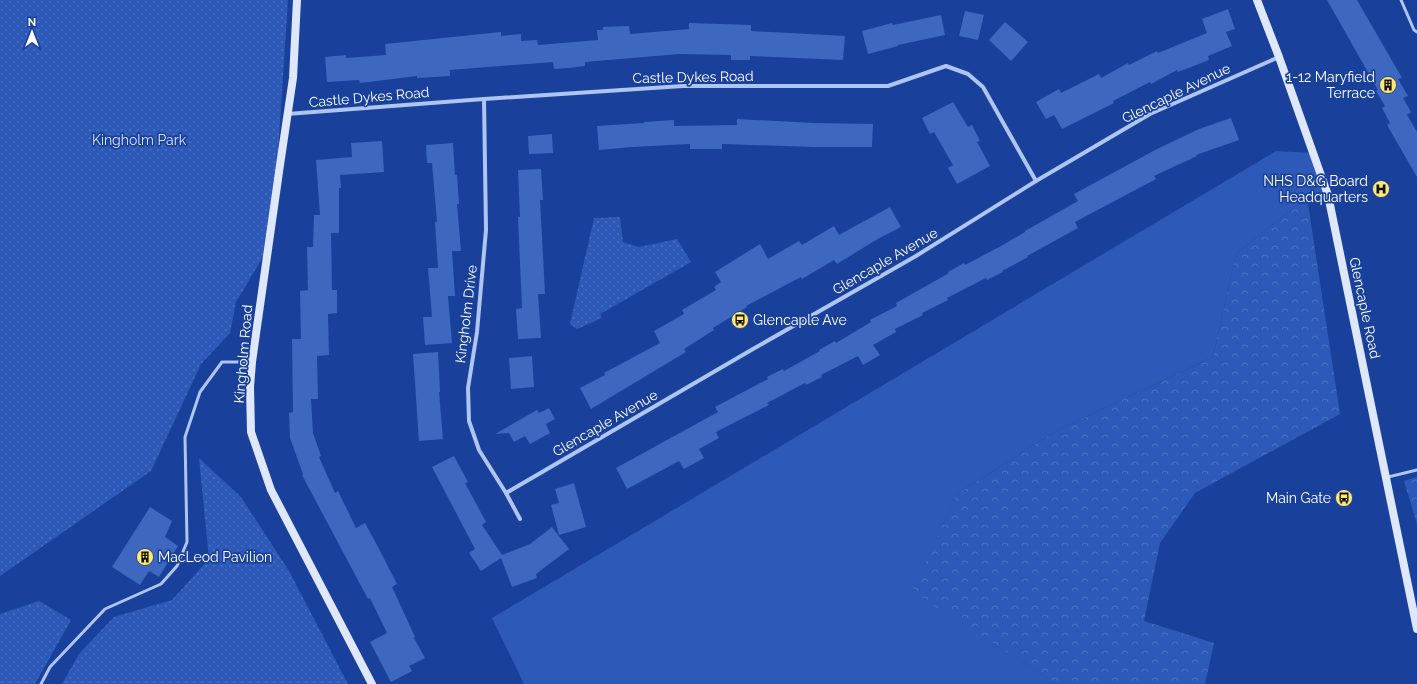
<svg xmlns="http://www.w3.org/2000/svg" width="1417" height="684" font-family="Raleway,sans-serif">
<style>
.grass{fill:#2d59b8}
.forest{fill:url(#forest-crowns)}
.park{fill:url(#park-dots)}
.building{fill:#3e67c0}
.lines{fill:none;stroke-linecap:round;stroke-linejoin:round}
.lane{stroke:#afc5f1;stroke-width:3}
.street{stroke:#afc5f1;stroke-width:4}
.secondary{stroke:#dee7fc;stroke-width:8}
.labels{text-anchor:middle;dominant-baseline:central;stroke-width:3.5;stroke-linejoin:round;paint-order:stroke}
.street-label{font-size:14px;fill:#fff;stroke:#19419b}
.poi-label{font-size:14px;fill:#fff;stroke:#19419b;text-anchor:end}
.park-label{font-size:14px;fill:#d7e3fc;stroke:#19419b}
</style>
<defs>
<pattern id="forest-crowns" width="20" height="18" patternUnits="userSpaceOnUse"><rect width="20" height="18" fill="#2d59b8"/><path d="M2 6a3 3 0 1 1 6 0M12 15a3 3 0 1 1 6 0" fill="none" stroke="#4c72c3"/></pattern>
<pattern id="park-dots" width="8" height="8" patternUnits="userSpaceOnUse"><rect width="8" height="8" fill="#2d59b8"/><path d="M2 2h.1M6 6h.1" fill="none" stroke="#4c72c3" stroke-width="1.8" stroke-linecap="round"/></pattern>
</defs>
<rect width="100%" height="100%" fill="#19419b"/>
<path class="grass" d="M1276,151l37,2 15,42 -21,2 -71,57 -23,103 -155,73 -101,64 -44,98 144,92h-533l-32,-66z"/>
<g class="forest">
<path d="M1307,197l33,217 -145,79 -35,50 -16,78 70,22 -9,41h-148l-145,-92 45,-98 101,-64 155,-73 23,-103z"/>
<path d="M1417,477v47l-13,-43z"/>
</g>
<g class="park">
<path d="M0,0h288l-12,183 -10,69 -30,50 -6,31 -29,31 -50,107 -151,105z"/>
<path d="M620,217l3,25 16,5 38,-8 14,23 -91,52 2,4 -25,11 -7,-5 24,-106z"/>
<path d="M199,458l42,39 48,74 59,113h-286l17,-30 35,-37 58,-17 37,-41z"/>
<path d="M39,601l32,19 -36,64h-35v-70z"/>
</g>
<g class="building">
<path d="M1327,0h30l45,78 -4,1 10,17 -5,2 8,14 -4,3 10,17v45l-30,-52 3,-2 -8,-15 3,-2 -9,-15 2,-1z"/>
<path d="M1228,9l7,20 -9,3 6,14 -24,10 1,4 -31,12 -1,-2 -26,14 -1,-2 -37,19 1,2 -52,26 -8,-14 -8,4 -10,-17 23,-13 2,4 38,-19 2,4 27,-15 1,2 28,-14 1,2 49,-20 -5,-14z"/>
<path d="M965,11l19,4 -6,25 -19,-4z"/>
<path d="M941,15l4,20 -47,10v1l-30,8 -6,-23 30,-8 1,2z"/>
<path d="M1005,22l23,20 -17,19 -22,-21z"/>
<path d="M689,23l62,2v6l94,5 -2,24 -93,-4v4h-19v-5l-52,-1 -94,8v4l-16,2 -15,1 -1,-7 -103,8v6l-33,2v-2l-57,7 -1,-3 -32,2 -2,-25 21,-2v3l40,-3 -1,-11 116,-12v4l20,-2v7l16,-1 1,5 60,-5 -1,-10h6v-3l26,-1 1,8 59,-5z"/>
<path d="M953,102l15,25 4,-2 8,16 -3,1 13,24 -33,18 -9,-16 5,-3 -19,-33 -4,2 -8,-16z"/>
<path d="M1231,118l8,22 -43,15 1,1 -43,20 2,3 -81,43 3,6 -51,28 1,1 -26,14 1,1 -16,8 -1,-2 -39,20 1,2 -26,13 1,2 -28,14 1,3 -23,13 7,10 -17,10 -5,-9 -37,19 1,2 -16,8 -1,-2 -38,20 2,2 -53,27 3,6 -20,11 5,9 -20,11 -5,-8 -52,28 -11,-21 102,-56 -3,-5 53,-28 -1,-2 16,-8 1,2 36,-20 -1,-1 16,-9 1,2 35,-21 -1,-2 27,-14 -1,-3 53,-30 -1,-1 16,-9 1,2 36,-19 24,-14v-1l53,-30 -4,-7 83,-45 42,-20z"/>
<path d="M737,119l77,4 59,1 -1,23h-59l-91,-3v5h-32v-5l-58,3 -33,3 -2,-24 47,-3v-1l30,-2v6l63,-1z"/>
<path d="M552,134l1,19 -24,1 -1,-18z"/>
<path d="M382,141l2,31 -44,3 1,13h-2v45h-8l1,57h5v23l-9,1 1,41 -12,1 1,43h-7l2,34 8,23 -2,1 16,36 3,-2 18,37 9,-5 12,22 20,39 -5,3 23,50 -1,1 11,20 -16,8 3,5 -21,11 -21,-40 17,-9 -17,-35 -2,1 -66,-124 1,-1 -13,-36 -1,-25 4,-1 -1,-73h9l-1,-48 8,-1 -1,-43h6l1,-32h6l-4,-55 36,-3 -1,-14z"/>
<path d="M453,143l2,32h2l2,29h-2l4,47h-9l3,45h-7l4,47 -27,2 -2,-28h9l-4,-49h10l-3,-46h2l-5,-59h-5l-1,-18z"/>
<path d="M541,169l2,31h-3l5,94h-7l3,44 -23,1 -2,-30 6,-1 -4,-91h2l-2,-47z"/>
<path d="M890,207l11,20 -25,13 -39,24 -3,-4 -32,19 -1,-2 -55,29 1,1 -34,21 1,2 -30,19 2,3 -95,57 -11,-21 25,-13 -1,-2 56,-30 -6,-12 30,-17 -2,-4 34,-20 -2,-3 7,-5 -6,-10 45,-28 8,15 31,-18 3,4 32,-19 5,9z"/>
<path d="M438,352l2,40h-1l4,47 -24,2 -6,-87z"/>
<path d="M532,356l2,31 -23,2 -2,-31z"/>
<path d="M549,408l6,11 -9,5 4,9 -20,11 -5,-8 -11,6 -5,-9 -14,1 42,-24 2,3z"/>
<path d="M454,456l14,26 -3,1 21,39 -4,3 20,30 28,-11 22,-17 17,22 -33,25 1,4 -25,9 -11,-29 -20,13 -12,-18 6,-4 -43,-82z"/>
<path d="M574,483l12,44 -27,8 -8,-30 8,-2 -4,-14z"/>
<path d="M150,507l22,14 -7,16 13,9 -19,31 -10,-6 -9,14 -28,-18z"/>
</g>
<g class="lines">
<g class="lane">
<path d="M1401,0l13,30 3,2"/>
<path d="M1388,477l29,-7"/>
<path d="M41,684l9,-17 55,-58 56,-25 16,-18 10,-24 -2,-105 15,-45 22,-30h29"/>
</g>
<g class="street">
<path d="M484,99l2,131 -9,102 -9,56 1,33 10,29 27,43 14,26"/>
<path d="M287,114l197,-15 199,-13h205l58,-20 22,8 15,13 53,94"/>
<path d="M506,493l247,-144 163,-93 120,-75 114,-67 129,-57"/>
</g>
<g class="secondary">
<path d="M297,0l-4,78 -13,87 -28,197 -2,25 1,45 20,58 101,194"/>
<path d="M1257,0l22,57 49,138 89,434"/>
</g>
</g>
<defs>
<g id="building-disc" transform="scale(0.9)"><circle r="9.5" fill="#ffe970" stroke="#19419b"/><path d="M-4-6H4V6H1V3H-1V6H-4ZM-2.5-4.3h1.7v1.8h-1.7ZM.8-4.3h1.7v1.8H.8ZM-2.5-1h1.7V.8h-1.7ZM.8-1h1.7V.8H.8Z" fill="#111"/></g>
<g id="hospital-disc" transform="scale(0.9)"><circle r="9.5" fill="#ffe970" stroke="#19419b"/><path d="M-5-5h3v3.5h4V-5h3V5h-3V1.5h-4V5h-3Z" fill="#111"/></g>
<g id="bus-disc" transform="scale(0.9)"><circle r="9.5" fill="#ffe970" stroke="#19419b"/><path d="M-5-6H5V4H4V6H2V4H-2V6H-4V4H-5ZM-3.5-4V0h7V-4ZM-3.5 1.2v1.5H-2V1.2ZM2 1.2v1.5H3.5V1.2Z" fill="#111"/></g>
</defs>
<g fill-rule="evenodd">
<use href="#building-disc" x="1388" y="85"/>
<use href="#hospital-disc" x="1381" y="189"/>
<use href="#bus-disc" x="740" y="320"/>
<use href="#bus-disc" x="1344" y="498"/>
<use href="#building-disc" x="145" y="557"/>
</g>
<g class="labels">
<g class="street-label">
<text transform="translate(693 77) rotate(-1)">Castle Dykes Road</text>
<text transform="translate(1176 93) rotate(-26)">Glencaple Avenue</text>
<text transform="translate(369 97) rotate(-5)">Castle Dykes Road</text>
<text transform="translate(885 261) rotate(-30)">Glencaple Avenue</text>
<text transform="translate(1365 308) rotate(78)">Glencaple Road</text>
<text transform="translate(466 314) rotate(-83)">Kingholm Drive</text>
<text transform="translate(243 354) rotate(-85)">Kingholm Road</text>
<text transform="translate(605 423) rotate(-30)">Glencaple Avenue</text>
</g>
<g class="poi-label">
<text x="1375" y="77">1-12 Maryfield<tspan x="1375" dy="16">Terrace</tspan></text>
<text x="1368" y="181">NHS D&amp;G Board<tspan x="1368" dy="16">Headquarters</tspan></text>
<text x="753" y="320" text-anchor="start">Glencaple Ave</text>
<text x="1331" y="498">Main Gate</text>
<text x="158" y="557" text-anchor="start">MacLeod Pavilion</text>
</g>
<g class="park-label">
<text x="139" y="140">Kingholm Park</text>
</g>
</g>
<g transform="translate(32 32)" stroke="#19419b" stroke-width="3" paint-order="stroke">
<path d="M0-3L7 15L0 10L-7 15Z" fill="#ffffff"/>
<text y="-6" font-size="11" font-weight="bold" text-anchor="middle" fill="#ffffff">N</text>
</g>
</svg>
